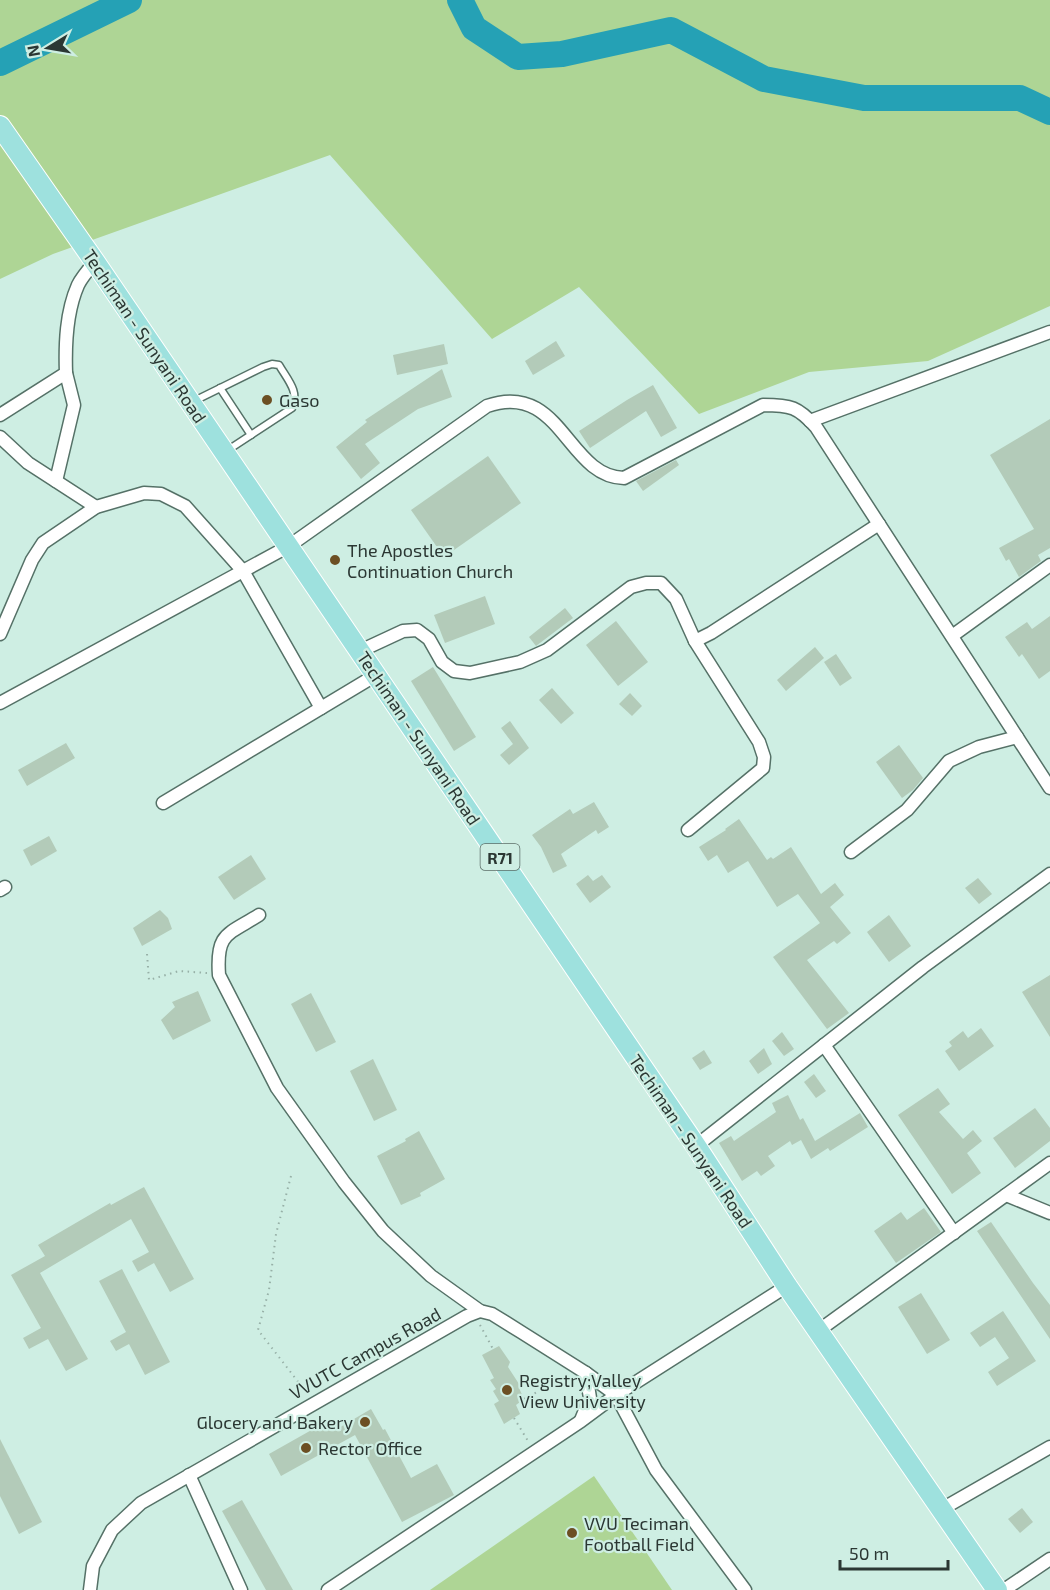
<svg xmlns="http://www.w3.org/2000/svg" width="1050" height="1590" font-family="'Exo 2',sans-serif">
<style>
.green{fill:#aed595}
.lines{fill:none;stroke-linecap:round;stroke-linejoin:round}
.river{stroke:#25a1b5;stroke-width:26}
.building{fill:#b3cbb9}
.lane-casing{stroke:#557167;stroke-width:9}
.street-casing{stroke:#557167;stroke-width:15}
.primary-casing{stroke:#fff;stroke-width:22}
.path{stroke:#97b0a7;stroke-width:2;stroke-dasharray:1.5 4.5;stroke-linecap:butt}
.lane{stroke:#fff;stroke-width:6}
.street{stroke:#fff;stroke-width:12}
.primary{stroke:#9ee1de;stroke-width:20}
.poi-dot{fill:#6c4f23;stroke:#ceeee3;stroke-width:2}
.labels{text-anchor:middle;dominant-baseline:central;stroke-width:4.5;stroke-linejoin:round;paint-order:stroke}
.shield{fill:#ceeee3;stroke:#5c6e68;stroke-width:1.5}
.shield-label{font-size:16px;font-weight:bold;fill:#2b3733}
.street-label{font-size:18px;fill:#2b3733;stroke:#ceeee3}
.poi-label{font-size:18px;fill:#2b3733;stroke:#ceeee3;text-anchor:start}
</style>
<rect width="100%" height="100%" fill="#ceeee3"/>
<g class="green">
<path d="M0,0h1050v306l-122,55 -119,11 -110,42 -120,-127 -87,52 -162,-184 -277,99 -53,25z"/>
<path d="M594,1476l78,114h-242z"/>
</g>
<g class="lines">
<g class="river">
<path d="M460,0l14,28 44,29 44,-3 109,-24 93,49 100,19h156l30,14"/>
<path d="M0,63l129,-63"/>
</g>
</g>
<g class="building">
<path d="M556,341l9,15 -32,19 -8,-14z"/>
<path d="M444,344l4,20 -51,11 -4,-20z"/>
<path d="M442,369l10,28 -34,12 -53,35 15,19 -19,16 -25,-32 31,-25 -2,-2z"/>
<path d="M653,385l24,43 -16,9 -15,-26 -56,37 -11,-17 48,-31z"/>
<path d="M1050,419v129l-12,7 3,6 -22,16 -10,-18 -3,2 -7,-13 35,-19 -44,-74z"/>
<path d="M488,456l33,47 -77,54 -33,-47z"/>
<path d="M676,460l3,5 -36,26 -7,-10z"/>
<path d="M485,596l10,28 -50,19 -11,-28z"/>
<path d="M565,608l8,10 -37,28 -7,-9z"/>
<path d="M1050,616v55l-11,8 -17,-25 -3,3 -14,-20 22,-15 5,7z"/>
<path d="M616,621l32,41 -30,24 -32,-41z"/>
<path d="M815,647l9,11 -38,33 -9,-11z"/>
<path d="M836,654l16,24 -12,8 -16,-24z"/>
<path d="M433,667l43,70 -22,14 -43,-70z"/>
<path d="M552,688l22,25 -13,11 -22,-24z"/>
<path d="M630,693l12,13 -10,10 -13,-12z"/>
<path d="M510,721l19,27 -20,17 -9,-10 13,-11 -12,-16z"/>
<path d="M66,743l9,15 -48,28 -9,-16z"/>
<path d="M899,745l24,33 -10,12 -11,8 -26,-36z"/>
<path d="M594,802l15,25 -11,7 -2,-4 -35,24 6,12 -14,7 -12,-26 -9,-12 38,-26 3,5z"/>
<path d="M739,819l28,41 4,-3 2,2 18,-12 30,47 14,-11 9,12 -14,12 21,26 -14,11 -3,-3 -27,19 42,53 -22,16 -54,-72 47,-34 -22,-29 -21,13 -29,-46 -20,12 -11,-18 -9,6 -9,-14 27,-17 -1,-1z"/>
<path d="M49,836l8,15 -26,15 -8,-16z"/>
<path d="M251,855l15,24 -32,21 -16,-23z"/>
<path d="M588,875l5,6 9,-6 9,12 -21,16 -14,-19z"/>
<path d="M978,878l14,16 -13,10 -14,-16z"/>
<path d="M160,910l8,8 4,11 -30,17 -9,-18z"/>
<path d="M889,915l22,31 -22,16 -22,-30z"/>
<path d="M1050,975v62l-28,-45z"/>
<path d="M198,991l13,30 -38,19 -12,-20 14,-13 -3,-5z"/>
<path d="M311,993l25,49 -20,10 -25,-48z"/>
<path d="M981,1028l13,18 -35,25 -14,-20 7,-5 -3,-4 14,-11 5,7z"/>
<path d="M782,1032l12,17 -10,7 -12,-15z"/>
<path d="M764,1048l8,16 -14,10 -9,-13z"/>
<path d="M704,1050l8,13 -12,7 -8,-12z"/>
<path d="M373,1059l24,51 -23,11 -24,-50z"/>
<path d="M814,1074l12,17 -10,7 -12,-16z"/>
<path d="M938,1088l12,16 -11,8 24,27 10,-9 9,11 -15,12 14,20 -29,21 -54,-79z"/>
<path d="M788,1095l12,25 3,-2 12,23 45,-28 8,14 -38,24 -2,-3 -17,11 -10,-19 -9,5 -2,-4 -22,15 7,10 -14,10 -4,-5 -15,10 -23,-38 12,-7 3,5 42,-29 -4,-9z"/>
<path d="M1035,1108l15,20v13l-35,27 -22,-30z"/>
<path d="M419,1131l26,48 -25,14 1,3 -20,9 -24,-49 29,-15 -1,-2z"/>
<path d="M144,1187l50,92 -24,13 -16,-29 -16,9 -6,-11 17,-9 -18,-33 -91,54 48,86 -22,12 -18,-32 -19,10 -6,-11 18,-10 -30,-53 34,-19 -7,-11 72,-42 1,2z"/>
<path d="M924,1208l17,24 -45,31 -22,-32 27,-19 6,8z"/>
<path d="M991,1222l42,61 17,22v34l-73,-108z"/>
<path d="M122,1269l48,93 -25,13 -16,-31 -13,7 -6,-10 16,-9 -27,-51z"/>
<path d="M921,1293l29,47 -23,14 -29,-47z"/>
<path d="M1003,1311l33,50 -39,25 -9,-14 21,-14 -14,-21 -15,10 -10,-14z"/>
<path d="M499,1346l11,16 -2,5 11,17v4l5,11 -8,6 4,9 -16,10 -10,-20 5,-3 -6,-10 3,-2 -6,-9 4,-2 -12,-23z"/>
<path d="M371,1409l12,21 2,-1 26,49 26,-14 17,31 -52,27 -47,-87 -74,41 -12,-22 62,-35 6,10z"/>
<path d="M0,1439l42,83 -23,12 -19,-38z"/>
<path d="M242,1500l51,90h-27l-44,-79z"/>
<path d="M1022,1508l11,14 -13,11 -12,-14z"/>
</g>
<g class="lines">
<g class="lane-casing">
<g id="lane">
<path d="M220,388l31,47"/>
<path d="M192,402l71,-35 9,-3 7,1c8,14 21,27 13,43l-64,42"/>
</g>
</g>
<g class="street-casing">
<g id="street">
<path d="M0,415l66,-42c-1,-29 0,-61 12,-88 4,-8 11,-16 17,-23"/>
<path d="M810,421l240,-89"/>
<path d="M0,437l28,26 68,44"/>
<path d="M56,481l18,-76 -8,-32"/>
<path d="M0,634l32,-74 11,-17 53,-36 48,-14 17,1 24,12 58,65 78,137"/>
<path d="M952,636l98,-71"/>
<path d="M695,641l16,-8 168,-109"/>
<path d="M360,651l43,-20 14,-1 12,9 13,23 12,9 16,2 50,-11 27,-12 84,-63 15,-4h15l15,16 19,42 64,101 5,15 -1,11 -75,62"/>
<path d="M0,703l289,-157 198,-140c74,-26 80,71 137,72l139,-73c28,0 35,2 53,22l234,361"/>
<path d="M163,803l213,-128"/>
<path d="M851,852l56,-42 42,-49 30,-14 38,-10"/>
<path d="M0,890l5,-3"/>
<path d="M259,915c-32,20 -43,18 -40,60l58,113 67,94 39,49 48,45 49,35 12,3 29,18 65,41 30,22 171,-109"/>
<path d="M824,1045l130,188"/>
<path d="M696,1146l227,-179 127,-93"/>
<path d="M1006,1195l44,18"/>
<path d="M818,1331l232,-168"/>
<path d="M581,1420l9,-22 -4,-25"/>
<path d="M189,1475l52,115"/>
<path d="M942,1509l108,-62"/>
<path d="M90,1590l3,-24 19,-36 29,-27 326,-187 13,-5"/>
<path d="M328,1590l253,-169 35,-26 40,75 89,120"/>
<path d="M1004,1590l46,-31"/>
</g>
</g>
<g class="primary-casing">
<path id="primary" d="M0,126l95,136 601,884 91,140 210,304"/>
</g>
<g class="path">
<path d="M147,954l2,26 30,-9 28,2"/>
<path d="M291,1176l-15,58 -7,56 -11,40 48,62"/>
<path d="M480,1325l13,24"/>
<path d="M524,1399l43,-23"/>
<path d="M514,1418l14,23"/>
</g>
<use href="#lane" class="lane"/>
<use href="#street" class="street"/>
<use href="#primary" class="primary"/>
</g>
<g class="poi-dot">
<circle cx="267" cy="400" r="6"/>
<circle cx="335" cy="560" r="6"/>
<circle cx="507" cy="1390" r="6"/>
<circle cx="365" cy="1422" r="6"/>
<circle cx="306" cy="1448" r="6"/>
<circle cx="572" cy="1533" r="6"/>
</g>
<g class="labels">
<rect class="shield" x="480.5" y="844" width="39" height="26" rx="4.5"/>
<g class="shield-label">
<text x="500" y="857">R71</text>
</g>
<g class="street-label">
<text transform="translate(145 336) rotate(56)">Techiman - Sunyani Road</text>
<text transform="translate(419 738) rotate(56)">Techiman - Sunyani Road</text>
<text transform="translate(691 1141) rotate(56)">Techiman - Sunyani Road</text>
<text transform="translate(365 1353) rotate(-29)">VVUTC Campus Road</text>
</g>
<g class="poi-label">
<text x="279" y="400">Gaso</text>
<text x="347" y="550">The Apostles<tspan x="347" dy="21">Continuation Church</tspan></text>
<text x="519" y="1380">Registry;Valley<tspan x="519" dy="21">View University</tspan></text>
<text x="353" y="1422" text-anchor="end">Glocery and Bakery</text>
<text x="318" y="1448">Rector Office</text>
<text x="584" y="1523">VVU Teciman<tspan x="584" dy="21">Football Field</tspan></text>
</g>
</g>
<g transform="translate(48 48) rotate(259)" stroke="#ceeee3" stroke-width="4.5" paint-order="stroke">
<path d="M0-4.5L10 22L0 15L-10 22Z" fill="#2b3733"/>
<text y="-9" font-size="16" font-weight="bold" text-anchor="middle" fill="#2b3733">N</text>
</g>
<path d="M840 1560v9h108v-9" fill="none" stroke="#2b3733" stroke-width="3"/>
<text x="849" y="1560" font-size="18" fill="#2b3733" stroke="#ceeee3" stroke-width="4.5" paint-order="stroke">50 m</text>
</svg>
